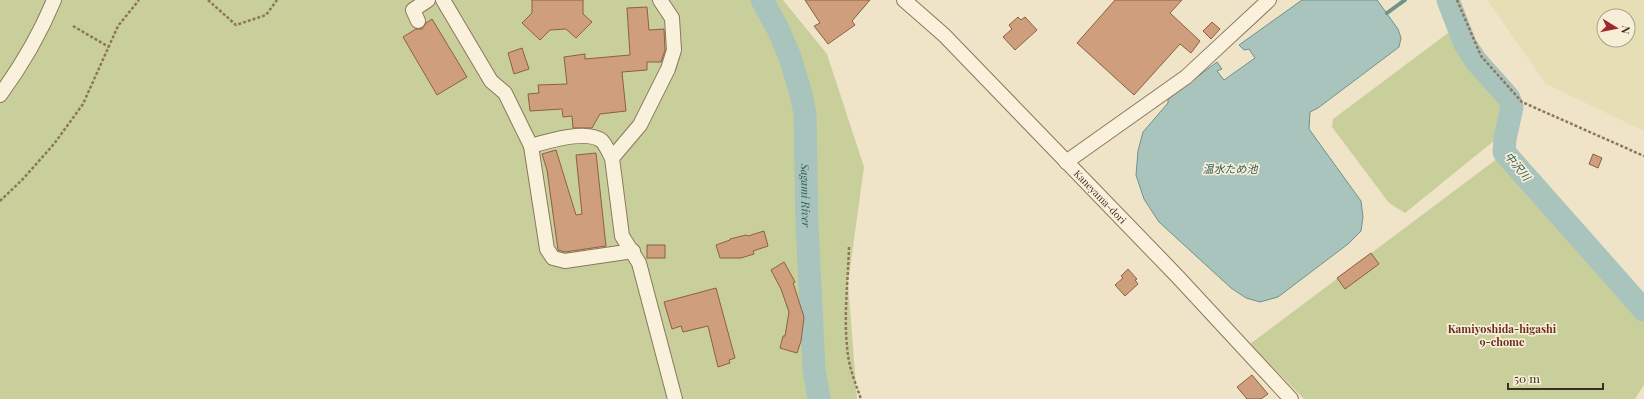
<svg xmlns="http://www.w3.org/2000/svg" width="1644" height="399" font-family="'Playfair Display','Noto Sans JP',serif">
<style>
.farmland{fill:#e6deb5;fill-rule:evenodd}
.green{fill:#c9cf9b}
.water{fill:#a9c4bc;stroke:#6f938a}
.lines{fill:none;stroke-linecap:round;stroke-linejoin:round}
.stream{stroke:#6f938a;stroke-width:4}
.river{stroke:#a9c4bc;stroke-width:23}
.building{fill:#cf9f7d;stroke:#8d5f41}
.minor-casing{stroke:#8d765c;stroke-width:16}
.path{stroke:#8d765c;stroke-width:2.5;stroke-dasharray:3 2;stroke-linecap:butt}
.minor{stroke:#faf1dc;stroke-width:14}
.labels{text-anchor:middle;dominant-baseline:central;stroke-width:3.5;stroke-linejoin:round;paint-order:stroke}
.street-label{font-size:10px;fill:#3d2e20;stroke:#f7eed8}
.water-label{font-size:11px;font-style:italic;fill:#2f5d5a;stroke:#f7eed8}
.neighbourhood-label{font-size:11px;font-weight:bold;fill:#6b2e1e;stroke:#f7eed8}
</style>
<rect width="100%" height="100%" fill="#f0e4c8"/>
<path class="farmland" d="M1487,0h157v131l-98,-47zM1604,16h24v24h-24z"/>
<g class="green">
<path d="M0,0h783l44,54 37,113 -16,116 9,116h-857z"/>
<path d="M1456,27l6,16 16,24 29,33 2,9 -7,31h-7l-90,73 -16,-10 -57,-76 1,-8z"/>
<path d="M1502,155l142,166v64l-9,14h-331l-54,-55z"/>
</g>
<path class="water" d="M1302,0h75l21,29 3,9 -2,9 -81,61 -8,4 -1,17 52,72 2,16 -2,14 -13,13 -70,53 -18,5 -14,-4 -15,-10 -72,-66 -15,-23 -8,-24 2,-24 5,-19 25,-29v-4l49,-37 5,7 -5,2 7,9 31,-22 -6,-9 -5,1 -5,-5z"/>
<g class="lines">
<path class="stream" d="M1387,13l18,-13"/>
<g class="river">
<path id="s1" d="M762,0l16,29 12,28 11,37 4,20 2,111 7,144 5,30"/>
<path d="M1448,0l17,44 11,17 33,37 3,9 -7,32 -1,13 140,158"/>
</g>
</g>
<g class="building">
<path d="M532,0h51v14l9,8 -16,16 -10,-9 -16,1 -10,10 -18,-17 10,-10z"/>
<path d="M805,0h65l-18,21 3,4 -27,19 -14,-18 6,-3z"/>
<path d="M1115,0h67l-12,13 30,28 -9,12 -11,-9 -46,51 -57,-52z"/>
<path d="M647,7l2,23 15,-1 1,21 -4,12h-14v8l-25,2 4,39 -26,3 -8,14h-19l-1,-12 -9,1 -1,-8 -32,2 -2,-17 11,-1 -1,-8 29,-1 -3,-27 21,-3v5l45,-4 -3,-47z"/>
<path d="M1018,17l3,3 4,-3 12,13 -22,20 -12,-13 9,-8 -3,-4z"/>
<path d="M432,19l35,58 -30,18 -34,-58 13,-8h6l4,-6z"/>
<path d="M1212,22l8,7 -9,10 -8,-8z"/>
<path d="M522,48l7,21 -15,5 -6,-21z"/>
<path d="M556,150l20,65 6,-1 -6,-59 20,-2 10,93 -41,6 -7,-2 -11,-80 -5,-16z"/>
<path d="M1593,154l9,4 -4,10 -9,-4z"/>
<path d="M764,231l4,15 -15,5 1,3 -13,4h-21l-4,-13 14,-5v-1l16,-4 2,1z"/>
<rect x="647" y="245" width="18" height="13"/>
<path d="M1371,253l8,11 -34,25 -8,-11z"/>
<path d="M784,262l11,20 -2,1 11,34 -3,24 -4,12 -17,-5 3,-12h2l4,-24 -8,-23 -10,-19z"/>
<path d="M1128,269l9,10 -2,1 3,4 -13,12 -10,-11 8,-7 -2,-2z"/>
<path d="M716,288l19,70 -6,2 1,3 -12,4 -10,-41 -25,6 -2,-6 -9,3 -8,-27z"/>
<path d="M1252,375l16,19 -7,5h-14l-10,-12z"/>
</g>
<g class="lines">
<g class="minor-casing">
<g id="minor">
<path d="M443,0l48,81 14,12 26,53 16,103 6,9 12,3 68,-10"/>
<path d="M660,0l12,18 2,32 -6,19 -28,56 -28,33 10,78 17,27 36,136"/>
<path id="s2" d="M904,0l40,35 233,241 114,123"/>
<path d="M418,21l-5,-11 15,-10"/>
<path d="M0,95c22,-30 40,-61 54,-95"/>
<path d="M531,146c17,-5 56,-17 71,-5 4,4 7,12 10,17"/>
<path d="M1066,162l120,-85 83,-77"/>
</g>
</g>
<g class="path">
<path d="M208,0l28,25 30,-10 11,-15"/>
<path d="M1457,0l24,56 41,46 122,54"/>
<path d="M73,26l36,21"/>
<path d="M0,201l23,-22 31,-35 29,-40 35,-78 21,-26"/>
<path d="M849,247c-1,36 -6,72 -1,108 2,15 8,30 13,44"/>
</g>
<use href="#minor" class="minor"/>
</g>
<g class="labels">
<g class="street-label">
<text stroke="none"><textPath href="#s2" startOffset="278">Kaneyama-dori</textPath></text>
</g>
<g class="water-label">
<text transform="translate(1518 166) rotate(51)">中沢川</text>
<text x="1230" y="168">温水ため池</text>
<text stroke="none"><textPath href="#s1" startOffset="204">Sagami River</textPath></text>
</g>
<g class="neighbourhood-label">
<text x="1502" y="328">Kamiyoshida-higashi<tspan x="1502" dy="13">9-chome</tspan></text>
</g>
</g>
<g transform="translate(1616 28) rotate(100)"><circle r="19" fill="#f7eed8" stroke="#ada18e"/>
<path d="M0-3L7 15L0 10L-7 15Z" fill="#9e2a2b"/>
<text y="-6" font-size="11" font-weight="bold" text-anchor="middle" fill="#3d2e20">N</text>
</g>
<path d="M1508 383v6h95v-6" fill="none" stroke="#3d2e20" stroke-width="2"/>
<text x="1514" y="383" font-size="12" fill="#3d2e20" stroke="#f7eed8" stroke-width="3" paint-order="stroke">50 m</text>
</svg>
